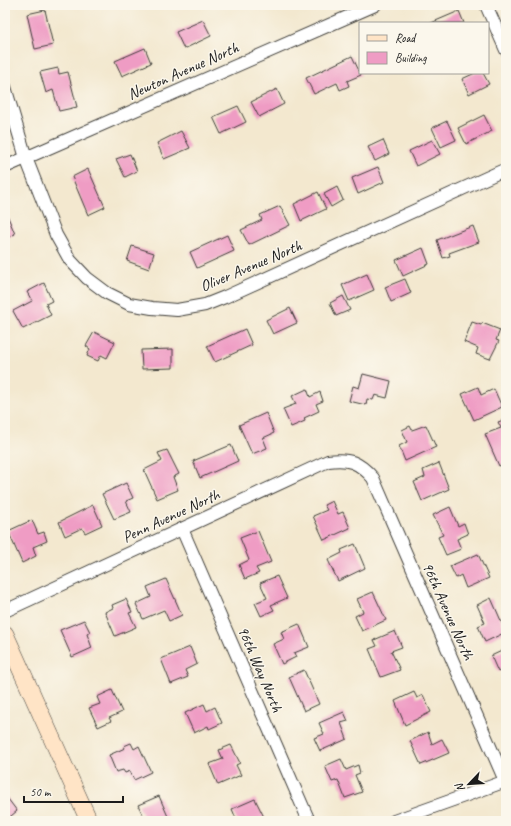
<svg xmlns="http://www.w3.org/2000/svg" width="511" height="826" font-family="Caveat,sans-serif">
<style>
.building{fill:#ef9cc4}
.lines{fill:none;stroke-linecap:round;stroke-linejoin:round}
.street-casing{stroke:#3c3b37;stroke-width:14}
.secondary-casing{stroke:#3c3b37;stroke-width:18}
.street{stroke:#fff;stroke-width:12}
.secondary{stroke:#ffe4c6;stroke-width:17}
.labels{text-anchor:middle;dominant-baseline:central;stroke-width:3;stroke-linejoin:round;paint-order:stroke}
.street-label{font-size:16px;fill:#1c1c1c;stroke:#fbf7ec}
</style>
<rect width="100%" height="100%" fill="#fbf7ec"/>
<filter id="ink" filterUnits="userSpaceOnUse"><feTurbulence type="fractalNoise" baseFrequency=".025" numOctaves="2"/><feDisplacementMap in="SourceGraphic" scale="8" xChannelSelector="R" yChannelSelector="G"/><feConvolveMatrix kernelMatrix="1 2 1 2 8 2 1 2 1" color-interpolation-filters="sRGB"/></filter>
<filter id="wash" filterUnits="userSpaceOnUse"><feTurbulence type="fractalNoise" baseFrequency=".012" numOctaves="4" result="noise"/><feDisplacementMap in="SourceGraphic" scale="16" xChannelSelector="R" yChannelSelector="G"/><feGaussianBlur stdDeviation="0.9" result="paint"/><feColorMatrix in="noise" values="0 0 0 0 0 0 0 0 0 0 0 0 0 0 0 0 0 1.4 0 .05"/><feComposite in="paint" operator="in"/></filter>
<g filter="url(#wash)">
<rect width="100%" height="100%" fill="#f3e8cf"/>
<g id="blocks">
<g class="building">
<path d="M45,10l8,35 -18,4 -8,-35z"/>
<path d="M459,11l5,12h-33z"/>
<path d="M203,20l8,16 -27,13 -8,-17z"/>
<path d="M145,48l6,15 -29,13 -7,-15z"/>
<path d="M352,56l9,19 -14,6 2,5 -9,4 -3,-7 -23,11 -8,-16z"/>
<path d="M58,68l1,6 9,-2 9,35 -18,4 -6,-21 -7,3 -6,-21z"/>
<path d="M475,73h8l6,11 -20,10 -7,-15z"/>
<path d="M277,89l7,15 -25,13 -8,-15z"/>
<path d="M238,106l8,16 -25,12 -8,-17z"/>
<path d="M484,115l8,16 -26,13 -8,-16z"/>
<path d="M447,121l9,19 -15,7 -9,-19z"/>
<path d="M181,131l9,17 -26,11 -7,-16z"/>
<path d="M383,140l6,14 -14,7 -7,-14z"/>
<path d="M432,140l8,14 -24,12 -7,-15z"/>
<path d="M130,154l7,17 -12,6 -9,-18z"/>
<path d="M378,167l6,15 -26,12 -6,-16z"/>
<path d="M88,169l17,38 -17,8 -16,-38z"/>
<path d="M337,187l6,13 -12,7 -7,-13z"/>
<path d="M318,192l8,17 -25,12 -7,-17z"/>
<path d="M280,206l10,19 -41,20 -8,-15 21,-10 -2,-5z"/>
<path d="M5,210l10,24 -10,5z"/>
<path d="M473,226l6,16 -30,11 1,3 -7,2 -6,-18z"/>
<path d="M227,235l7,16 -37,17 -7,-16z"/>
<path d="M132,246l22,7 -5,16 -22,-8z"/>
<path d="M423,248l6,16 -26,12 -7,-16z"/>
<path d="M367,274l7,16 -25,11 -7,-16z"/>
<path d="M405,279l6,14 -20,9 -6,-15z"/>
<path d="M44,283l8,18 -6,3 5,11 -28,14 -10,-18 19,-10 -5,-9z"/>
<path d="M343,296l7,14 -14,6 -6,-13z"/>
<path d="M290,308l7,15 -24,11 -7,-14z"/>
<path d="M472,322l9,3 1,-2 18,7 -4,10 3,1 -9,18 -14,-5 2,-6 -14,-6z"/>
<path d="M245,329l7,16 -37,17 -8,-16z"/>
<path d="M94,332l21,10 -8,16 -6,-3 -3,6 -11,-5 3,-7 -4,-3z"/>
<path d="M173,349v19l-31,1 -1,-19z"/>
<path d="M363,374l28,7 -4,17 -12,-3 -2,5 -6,-1 -1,6 -17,-4 4,-15 6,2z"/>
<path d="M478,387l3,8 13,-6 8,18 -28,13 -12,-26z"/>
<path d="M307,389l3,8 10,-5 3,9 -7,3 3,7 -15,7 1,3 -14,6 -8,-18 13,-5 -4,-8z"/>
<path d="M266,413l8,20 -11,5 4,10 -15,6 -13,-29z"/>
<path d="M506,419v44l-7,3 -14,-32 16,-6 -3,-6z"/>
<path d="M426,425l10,22 -31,14 -6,-15 8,-4 -5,-12 8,-4 2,4z"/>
<path d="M231,445l7,16 -38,17 -7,-17z"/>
<path d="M167,450l12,24 -6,3 5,13 -21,9 -13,-29 18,-9 -4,-8z"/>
<path d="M439,463l10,26 -27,12 -8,-19 11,-5 -2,-7z"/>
<path d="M126,483l7,15 -7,3 5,11 -17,7 -12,-25z"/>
<path d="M332,501l6,13 5,-2 7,16 -26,12 -11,-24 14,-6 -3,-5z"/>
<path d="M93,505l9,20 -17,8 -3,-5 -17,8 -6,-14z"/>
<path d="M450,507l8,19 6,-3 4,11 -11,5 4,10 -15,6 -8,-18 5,-2 -10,-20z"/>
<path d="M32,520l6,14 6,-2 3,9 -14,6 3,9 -14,7 -14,-32z"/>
<path d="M258,531l13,31 -15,6 3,5 -14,6 -6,-14 10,-5 -9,-22z"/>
<path d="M355,544l10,24 -27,13 -10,-21 14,-7 -1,-3z"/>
<path d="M478,554l11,24 -23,10 -5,-13 -5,3 -6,-12z"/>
<path d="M277,576l10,22 -16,7 3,5 -13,6 -6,-13 12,-5 -7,-15z"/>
<path d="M166,579l16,36 -13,6 -5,-11 -21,9 -7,-15 15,-7 -4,-10z"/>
<path d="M373,592l13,28 -24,11 -7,-15 8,-4 -6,-13z"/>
<path d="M491,598l15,34 -21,10 -7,-16 7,-3 -8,-18z"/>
<path d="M126,599l6,13 -3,1 7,14 -21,9 -10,-24 8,-4 -1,-3z"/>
<path d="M84,620l6,12 -3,2 5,14 -20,9 -12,-27z"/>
<path d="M299,624l10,23 -15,6 2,4 -14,7 -9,-20 11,-5 -3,-7z"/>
<path d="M395,631l7,16 -11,4 9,19 -19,7 -12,-28 8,-3 -3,-6z"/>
<path d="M190,647l7,17 -12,6 3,7 -17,7 -10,-25z"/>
<path d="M506,649v19l-8,4 -7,-16z"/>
<path d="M304,670l15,34 -15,7 -15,-34z"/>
<path d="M112,690l10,22 -13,6 2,3 -13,6 -9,-19 11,-4 -3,-7z"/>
<path d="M414,692l3,6 6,-3 8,17 -26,13 -10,-24z"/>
<path d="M204,704l3,7 8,-4 7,16 -13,6 -1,-3 -14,7 -9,-20z"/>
<path d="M344,712l4,9 -7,2 6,16 -27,12 -6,-13 10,-4 -5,-11z"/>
<path d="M428,732l4,12 10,-5 7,14 -28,12 -11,-24z"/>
<path d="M131,743l3,6 5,-3 12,26 -17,8 -4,-9 -5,2 -2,-3 -7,2 -7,-17 16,-7 -1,-2z"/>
<path d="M231,745l9,18 -4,2 5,10 -23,10 -9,-21 14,-5 -4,-9z"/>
<path d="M341,759l5,11 12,-5 2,8 -5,2 7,17 -17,6 -7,-18 -6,2 -7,-16z"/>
<path d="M5,795l12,16 -12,10z"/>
<path d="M159,796l11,25h-32l-1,-3 6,-3 -5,-10z"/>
<path d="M255,799l11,22h-29l-5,-12z"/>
</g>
</g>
</g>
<g filter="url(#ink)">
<use href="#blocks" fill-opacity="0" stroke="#3c3b37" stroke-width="1"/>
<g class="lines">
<g class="street-casing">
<g id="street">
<path d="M486,5l20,45"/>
<path d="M5,87l21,71 30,77 14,25 17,18 20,15 22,11 23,4 25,2 28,-5 20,-8 281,-128"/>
<path d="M5,167l370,-162"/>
<path d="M182,529l127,292"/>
<path d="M5,611l323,-150c21,-3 31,1 45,17l133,305"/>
<path d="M394,821l112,-40"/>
</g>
</g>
<g class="secondary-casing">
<path id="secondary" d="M5,634l84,187"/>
</g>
<use href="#street" class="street"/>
<use href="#secondary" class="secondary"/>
</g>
</g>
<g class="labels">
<g class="street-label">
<text transform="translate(183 71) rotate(-24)">Newton Avenue North</text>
<text transform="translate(251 266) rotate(-23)">Oliver Avenue North</text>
<text transform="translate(171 516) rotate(-25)">Penn Avenue North</text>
<text transform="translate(448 611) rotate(66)">96th Avenue North</text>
<text transform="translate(260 669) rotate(67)">96th Way North</text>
</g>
</g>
<rect width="511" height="826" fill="none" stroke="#fbf7ec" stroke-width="20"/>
<rect x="359" y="22" width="130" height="52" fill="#fbf7ec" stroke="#a29f99"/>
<rect x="367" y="35" width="20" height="6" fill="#ffe4c6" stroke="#a29f99"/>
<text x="395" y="42" font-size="12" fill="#1c1c1c">Road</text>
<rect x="367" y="52" width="20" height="12" fill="#ef9cc4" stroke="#a29f99"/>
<text x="395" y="62" font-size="12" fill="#1c1c1c">Building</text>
<g transform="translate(469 784) rotate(245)" stroke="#fbf7ec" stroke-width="3" paint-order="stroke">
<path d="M0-3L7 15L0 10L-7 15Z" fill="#1c1c1c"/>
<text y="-6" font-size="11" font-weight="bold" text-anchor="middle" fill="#1c1c1c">N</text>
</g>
<path d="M24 796v6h99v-6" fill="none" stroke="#1c1c1c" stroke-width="2"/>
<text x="30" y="796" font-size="12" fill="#1c1c1c" stroke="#fbf7ec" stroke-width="3" paint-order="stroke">50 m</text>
</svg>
